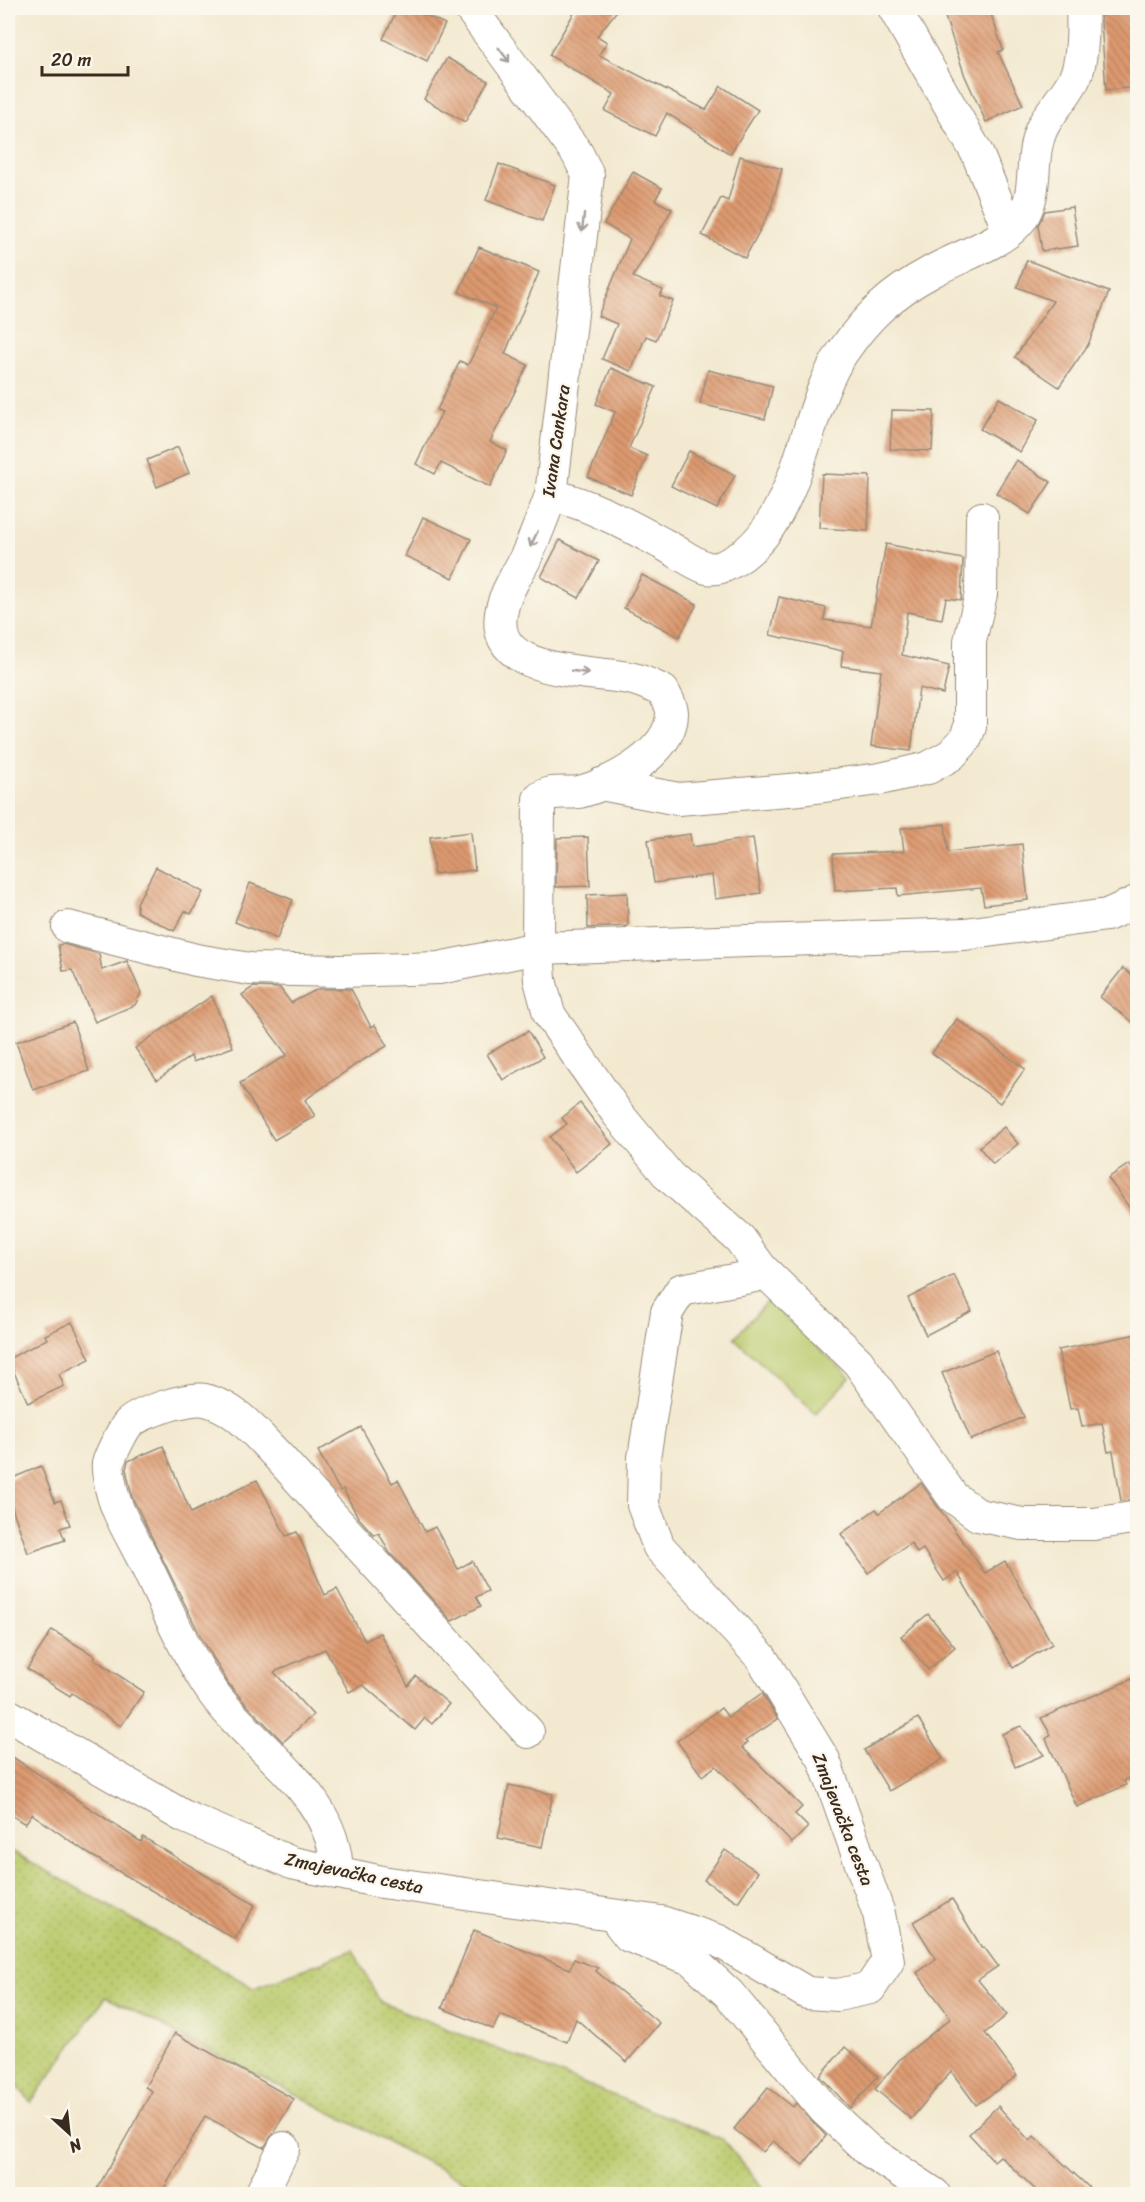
<svg xmlns="http://www.w3.org/2000/svg" width="1145" height="2202" font-family="Sriracha,sans-serif">
<style>
.grass{fill:url(#grass-dots);stroke:#7b7a46;stroke-width:1.5}
.park{fill:#bbcb6e;stroke:#7b7a46;stroke-width:1.5}
.building{fill:url(#building-back-hatch)}
.lines{fill:none;stroke-linecap:round;stroke-linejoin:round}
.street-casing{stroke:#978a77;stroke-width:34}
.street{stroke:#fff;stroke-width:32}
.oneway{stroke:#a79f9a}
.labels{text-anchor:middle;dominant-baseline:central;stroke-width:4.5;stroke-linejoin:round;paint-order:stroke}
.street-label{font-size:18px;fill:#3b2a1e;stroke:#fbf7ec}
</style>
<defs>
<pattern id="grass-dots" width="8" height="8" patternUnits="userSpaceOnUse" patternTransform="scale(1.5)"><rect width="8" height="8" fill="#bbcb6e"/><path d="M2 2h.1M6 6h.1" fill="none" stroke="#a2ae5f" stroke-width="1.8" stroke-linecap="round"/></pattern>
<pattern id="building-back-hatch" width="6" height="6" patternUnits="userSpaceOnUse" patternTransform="scale(1.5)"><rect width="6" height="6" fill="#dd9a70"/><path d="M-1 5l2 2M0 0l6 6M5-1l2 2" fill="none" stroke="#b47e5b"/></pattern>
</defs>
<rect width="100%" height="100%" fill="#fbf7ec"/>
<filter id="ink" filterUnits="userSpaceOnUse"><feTurbulence type="fractalNoise" baseFrequency=".0167" numOctaves="2"/><feDisplacementMap in="SourceGraphic" scale="12" xChannelSelector="R" yChannelSelector="G"/><feConvolveMatrix kernelMatrix="1 2 1 2 8 2 1 2 1" color-interpolation-filters="sRGB"/></filter>
<filter id="wash" filterUnits="userSpaceOnUse"><feTurbulence type="fractalNoise" baseFrequency=".008" numOctaves="4" result="noise"/><feDisplacementMap in="SourceGraphic" scale="24" xChannelSelector="R" yChannelSelector="G"/><feGaussianBlur stdDeviation="1.35" result="paint"/><feColorMatrix in="noise" values="0 0 0 0 0 0 0 0 0 0 0 0 0 0 0 0 0 1.4 0 .05"/><feComposite in="paint" operator="in"/></filter>
<g filter="url(#wash)">
<rect width="100%" height="100%" fill="#f3e9d0"/>
<path class="grass" d="M8,1849l246,139 99,-38 27,52 342,137 46,55h-279l-383,-197 -75,105 -23,-26z"/>
<path class="park" d="M768,1301l82,76 -34,37 -82,-76z"/>
<g id="blocks">
<g class="building">
<path d="M398,8h12l35,16 -18,37 -44,-22z"/>
<path d="M577,8h42l-22,28 10,6 -8,13 107,55 15,-24 37,24 -28,44 -63,-41 -12,23 -50,-25 9,-17 -65,-39z"/>
<path d="M942,8h47l14,42 -5,2 25,53 -37,17 -21,-46z"/>
<path d="M1100,8h37v79l-31,3z"/>
<path d="M447,58l41,23 -23,41 -41,-23z"/>
<path d="M740,156l42,13 -12,42 -25,47 -43,-23 19,-37 7,3z"/>
<path d="M499,164l56,21 -13,36 -56,-21z"/>
<path d="M633,172l29,16 -7,12 17,9 -39,68 30,13 -3,6 13,5 -17,39 -10,-4 -15,35 -29,-12 15,-35 -19,-8 32,-77 -26,-15z"/>
<path d="M1072,207l6,39 -36,5 -4,-26 7,-14z"/>
<path d="M479,247l60,25 -34,82 23,11 -38,77 17,8 -17,37 -49,-24 -6,11 -19,-10 26,-52 -5,-2 23,-49 8,4 28,-57 -37,-16z"/>
<path d="M1027,260l82,32 -21,53 -29,42 -44,-30 38,-56 -36,-14z"/>
<path d="M611,368l45,19 -27,61 18,8 -16,39 -43,-18 27,-65 -19,-8z"/>
<path d="M708,370l65,16 -8,33 -65,-15z"/>
<path d="M999,398l39,22 -18,32 -40,-23z"/>
<path d="M892,410l42,1 -2,40 -42,-2z"/>
<path d="M178,447l11,26 -32,14 -10,-27z"/>
<path d="M689,451l46,24 -18,34 -46,-23z"/>
<path d="M1016,460l35,22 -21,32 -34,-21z"/>
<path d="M822,474l48,2 -2,55 -49,-3z"/>
<path d="M423,517l48,22 -18,39 -48,-22z"/>
<path d="M560,540l39,21 -20,37 -38,-21z"/>
<path d="M886,544l77,15 -2,41 -15,-2 -4,21 -35,-7 -5,43 47,11 -6,28 -24,-6 -8,63 -40,-5 10,-75 -40,-5 2,-15 -73,-16 9,-38 47,11 -2,12 47,6z"/>
<path d="M642,575l55,29 -18,33 -55,-29z"/>
<path d="M945,824l3,28 74,-8 6,56 -44,5 -3,-17 -83,8 -1,-8 -62,3 -2,-37 71,-3 -3,-23z"/>
<path d="M471,832l4,38 -41,4 -4,-37z"/>
<path d="M690,834l2,13 61,-9 8,55 -46,6 -3,-24 -58,8 -6,-43z"/>
<path d="M588,837l2,49 -34,1 1,-49z"/>
<path d="M156,867l47,25 -12,22 -6,-3 -11,20 -37,-19v-9z"/>
<path d="M250,883l43,17 -16,39 -42,-17z"/>
<path d="M627,893l1,33 -40,2 -1,-33z"/>
<path d="M63,944l36,10 3,16 25,-9 14,32 -6,12 -40,17 -23,-52 -9,1 -5,-26z"/>
<path d="M1123,968l14,12v46l-37,-29z"/>
<path d="M253,987l27,1 11,15 27,-14h33l20,38 4,-2 12,21 -29,17 -53,37 10,16 -41,24 -34,-57 47,-28 -45,-60z"/>
<path d="M212,996l21,51 -40,15 -2,-6 -34,24 -22,-32z"/>
<path d="M957,1019l68,50 -25,34 -68,-50z"/>
<path d="M73,1022l16,49 -56,19 -17,-48z"/>
<path d="M528,1031l15,26 -40,23 -16,-26z"/>
<path d="M580,1103l32,41 -36,28 -26,-35 17,-13 -5,-6z"/>
<path d="M1004,1127l14,17 -25,20 -14,-17z"/>
<path d="M1129,1164l8,12v42l-29,-40z"/>
<path d="M954,1275l18,36 -46,24 -18,-37z"/>
<path d="M72,1322l18,37 -31,15 5,12 -36,17 -20,-44 39,-20 -2,-4z"/>
<path d="M1137,1334v58l-5,1 5,28v78l-16,2 -8,-50 -5,1 -6,-29 -20,4 -4,-19 -8,1 -12,-59z"/>
<path d="M996,1351l28,66 -53,23 -29,-67z"/>
<path d="M361,1427l31,56 6,-3 27,52 10,-5 23,42 14,-8 16,30 -12,6 5,9 -29,15 -63,-69 -10,-19 -5,2 -16,-18 -15,-28 -3,2 -22,-40z"/>
<path d="M163,1446l28,67 66,-33 29,56 11,-4 28,63 12,-6 28,52 15,-8 28,53 8,-10 33,28 -17,20 -7,-6 -10,12 -52,-45 -14,7 -24,-43 -51,23 39,43 -30,27 -38,-39 -17,-20 -27,-46 -69,-140 -6,-28 2,-8z"/>
<path d="M41,1466l14,36 6,-2 9,25 -10,3 5,12 -37,13 -20,-57v-16z"/>
<path d="M921,1483l64,90 20,-12 47,83 -39,24 -56,-96 -13,9 -21,-32 -6,4 -6,-10 -43,30 -27,-39 35,-25 3,4z"/>
<path d="M928,1614l27,33 -27,23 -27,-34z"/>
<path d="M52,1630l43,26 -1,3 50,33 -23,34 -49,-33 -2,3 -43,-27z"/>
<path d="M1137,1677v97l-13,7 2,4 -49,22 -31,-68 5,-4 -10,-17z"/>
<path d="M762,1693l16,26 -33,22 2,2 -5,4 60,60 -7,7 13,13 -16,16 -76,-77 -14,10 -25,-35 44,-33 7,9z"/>
<path d="M918,1718l25,41 -54,32 -25,-41z"/>
<path d="M1021,1726l23,29 -29,12 -13,-33z"/>
<path d="M8,1754l133,88 2,-5 112,68 -20,34 -146,-85 -57,-40 -7,10 -17,-11z"/>
<path d="M509,1785l44,9 -11,53 -44,-9z"/>
<path d="M725,1850l33,22 -20,30 -34,-22z"/>
<path d="M952,1899l30,49 2,-1 14,19 -20,14 29,35 -22,18 32,43 -41,29 -25,-34 -40,48 -36,-30 24,-29 52,-42 -34,-45 19,-14 -23,-37z"/>
<path d="M474,1930l96,39 4,-10 24,9 -2,3 63,52 -32,39 -51,-43 -9,23 -67,-27 -7,14 -51,-21z"/>
<path d="M175,2033l119,66 -30,49 -59,-32 -44,78h-67l58,-103 -7,-4z"/>
<path d="M845,2047l33,29 -28,32 -30,-32z"/>
<path d="M768,2087l25,20 3,-4 30,33 -23,29 -30,-24 -10,11 -29,-23z"/>
<path d="M998,2106l32,35 4,-5 62,58h-56l-40,-38 -6,5 -25,-27z"/>
</g>
</g>
</g>
<g filter="url(#ink)">
<use href="#blocks" fill-opacity="0" stroke="#978a77" stroke-width="1.5"/>
<g class="lines">
<g class="street-casing">
<g id="street">
<path d="M470,8l107,145 11,22 -37,320c-8,22 -16,43 -26,64 -7,14 -18,30 -22,46 -21,73 88,64 130,74 10,2 21,8 30,12 3,6 9,15 9,21 1,40 -60,72 -93,80 -13,2 -30,-3 -40,7l-1,149 2,32 9,34 68,99 52,63 71,63 21,29"/>
<path d="M894,8l83,145 32,78"/>
<path d="M551,495c39,9 77,30 112,49 14,7 29,19 44,24 4,1 13,0 17,-2 76,-33 77,-153 118,-213 25,-37 50,-60 89,-81 26,-15 73,-29 90,-53 19,-27 7,-62 21,-91 9,-19 26,-34 34,-53 7,-17 7,-50 6,-67"/>
<path d="M601,784l77,15 123,-10 79,-10 48,-11 23,-13 14,-15 5,-13v-86l11,-47 1,-76"/>
<path d="M68,927l128,33 54,9 91,2 98,-3 99,-20 427,-14 142,-19 31,-14"/>
<path d="M8,1715l175,101 109,47 90,19 279,40 58,19 88,52 31,2 32,-7 18,-27 -9,-47 -55,-154 -63,-103 -102,-110 -16,-42 1,-47 23,-146 14,-22 74,-14 6,-8 97,94 95,135 25,18 44,9h72l44,-7"/>
<path d="M337,1873c-1,-80 -81,-121 -123,-179 -29,-41 -48,-88 -70,-133 -12,-25 -30,-51 -34,-79 -1,-5 -3,-12 -2,-18 0,-5 16,-36 20,-40 12,-12 61,-27 77,-24 31,7 50,33 71,54l252,278"/>
<path d="M619,1923l10,13 62,23 38,35 95,115 44,41 66,44"/>
<path d="M261,2194l23,-46"/>
</g>
</g>
<use href="#street" class="street"/>
</g>
<defs><path id="oneway-shaft" d="M-6 0H5M1.5-3L5.5 0L1.5 3" fill="none" stroke-width="1.6" stroke-linecap="round" stroke-linejoin="round" transform="scale(1.5)"/></defs>
<g class="oneway">
<use href="#oneway-shaft" transform="translate(504 55) rotate(53)"/>
<use href="#oneway-shaft" transform="translate(583 223) rotate(97)"/>
<use href="#oneway-shaft" transform="translate(534 539) rotate(115)"/>
<use href="#oneway-shaft" transform="translate(580 672) rotate(8)"/>
</g>
</g>
<g class="labels">
<g class="street-label">
<text transform="translate(556 441) rotate(-82)">Ivana Cankara</text>
<text transform="translate(843 1819) rotate(69)">Zmajevačka cesta</text>
<text transform="translate(354 1873) rotate(12)">Zmajevačka cesta</text>
</g>
</g>
<rect width="1145" height="2202" fill="none" stroke="#fbf7ec" stroke-width="30"/>
<g transform="translate(69 2133) rotate(153)" stroke="#fbf7ec" stroke-width="4.5" paint-order="stroke">
<path d="M0-4.5L10 22L0 15L-10 22Z" fill="#3b2a1e"/>
<text y="-9" font-size="16" font-weight="bold" text-anchor="middle" fill="#3b2a1e">N</text>
</g>
<path d="M42 66v9h86v-9" fill="none" stroke="#3b2a1e" stroke-width="3"/>
<text x="51" y="66" font-size="18" fill="#3b2a1e" stroke="#fbf7ec" stroke-width="4.5" paint-order="stroke">20 m</text>
</svg>
